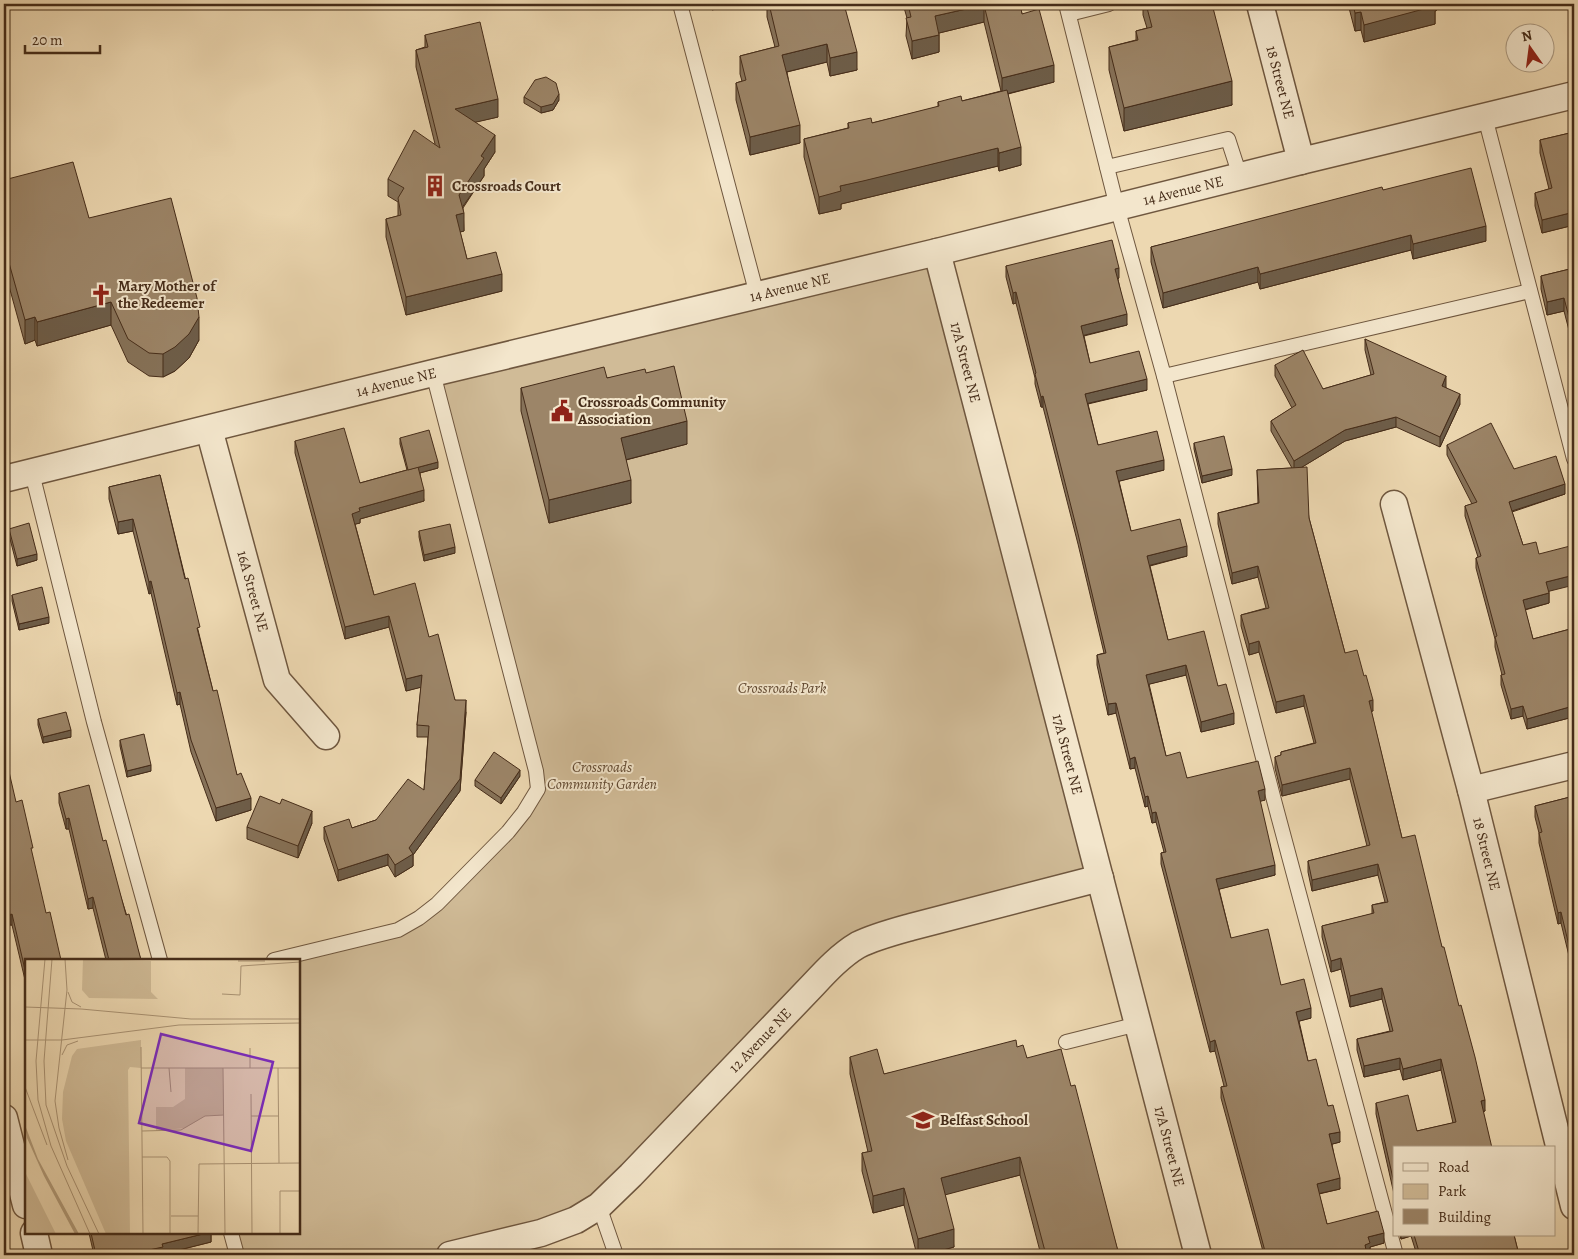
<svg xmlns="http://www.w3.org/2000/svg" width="1578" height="1259" font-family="Alegreya,serif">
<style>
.green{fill:#d0bb97;stroke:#8a7458}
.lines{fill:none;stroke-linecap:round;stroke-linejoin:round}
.service-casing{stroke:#6f573f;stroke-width:16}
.minor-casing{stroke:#6f573f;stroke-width:29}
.service{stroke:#f3e6cc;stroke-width:14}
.minor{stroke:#f3e6cc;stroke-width:26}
.wall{fill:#867259;stroke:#452c19}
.shaded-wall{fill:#6d5d49;stroke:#452c19}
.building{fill:#9c8568;stroke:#452c19}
.labels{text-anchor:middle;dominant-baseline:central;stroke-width:4;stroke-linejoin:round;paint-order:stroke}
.street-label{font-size:15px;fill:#452c19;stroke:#f3e6cc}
.poi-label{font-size:15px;font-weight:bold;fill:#452c19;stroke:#f3e6cc;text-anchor:start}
.park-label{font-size:15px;font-style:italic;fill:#614932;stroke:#f3e6cc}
.inset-road{fill:none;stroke:#aa9374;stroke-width:1}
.view{fill:#7b2cbf;fill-opacity:0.15;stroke:#7b2cbf;stroke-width:2.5}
.inset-edge{fill:none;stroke:#452c19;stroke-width:2.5}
</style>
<rect width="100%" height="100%" fill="#edd8b1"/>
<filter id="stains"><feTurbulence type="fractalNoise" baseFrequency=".004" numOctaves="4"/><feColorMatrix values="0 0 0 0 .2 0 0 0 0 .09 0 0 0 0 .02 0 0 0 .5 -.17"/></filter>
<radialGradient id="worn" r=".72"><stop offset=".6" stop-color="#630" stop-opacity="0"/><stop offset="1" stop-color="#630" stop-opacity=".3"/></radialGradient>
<path class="green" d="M937,252l163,626 -243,68 -258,260 -149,49h-213l-6,-22h68v-273l98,-30 41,-26 100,-115 -105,-416z"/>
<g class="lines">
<g class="service-casing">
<g id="service">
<path d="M680,4l77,291"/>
<path d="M1066,4l51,203 47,169 111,428 121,451"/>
<path d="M1069,14l40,-10"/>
<path d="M1485,117l89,342"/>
<path d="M1107,167l121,-28 12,37"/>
<path d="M1164,376l366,-85"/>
<path d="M32,473l62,249 66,238"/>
<path d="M274,960l124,-30 21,-12 18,-14 71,-72 16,-20 14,-23 -2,-18 -103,-398"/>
<path d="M1066,1042l72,-18"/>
<path d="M599,1206l17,49"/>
<path d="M231,1233l6,22"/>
</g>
</g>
<g class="minor-casing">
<g id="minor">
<path id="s1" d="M1260,4l41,157"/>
<path id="s2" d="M937,252l261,1003"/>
<path id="s3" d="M209,429l68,251 49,56"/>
<path id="s4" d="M4,479l429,-106 504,-121 364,-91 273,-66"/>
<path id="s5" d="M1394,504l77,286 103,416"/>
<path d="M1471,790l103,-25"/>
<path d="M4,1118l22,87"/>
<path d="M34,1233l5,22"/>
<path id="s6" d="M450,1255l91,-22 35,-13 23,-14 32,-31 182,-190c13,-14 28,-30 45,-40 16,-8 35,-13 53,-18l189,-49"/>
</g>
</g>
<use href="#service" class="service"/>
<use href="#minor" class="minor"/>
</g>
<g class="wall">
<path d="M767,4h77l13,66 -27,6 -3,-14 -40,10 13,71 -50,12 -14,-55v-17l6,-2 -2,-7v-18l35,-9 -8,-30z"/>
<path d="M903,4h117l2,10 32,68 -46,12 13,71 -22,6 -1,-5 -157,38v5l-22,5 -15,-57v-18l44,-11v-5h24l66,-16v-5l24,-1 39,-10 -17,-69 -45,11v19l-27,7 -6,-23 1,-18z"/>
<path d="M1143,4h69l20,101 -108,26 -15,-61v-23l27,-7v-9l11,-3 -4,-13z"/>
<path d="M1348,4h89v6l-2,1v13l-71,18 -3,-12 -6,1z"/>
<path d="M425,35l73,82 -23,5 20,30 -11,17v7l-21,32 1,23 -4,1 7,27 35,32 -96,24 -20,-78v-18l12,-3v-14l-10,-6v-17l47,-35 -19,-77v-17l9,-3z"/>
<path d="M524,97l35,3 -6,10 -12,3 -17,-10z"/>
<path d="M1574,132v93l-32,8 -7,-27v-13l14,-4 -9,-36v-13z"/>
<path d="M4,180l85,38 110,122 -10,18 -14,13 -12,6 -14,-1 -21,-14 -17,-37 -74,21 -2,-6 -10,4 -21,-76z"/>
<path d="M1383,190l103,51 -73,18 -2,-9 -151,39 -2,-7 -95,26 -12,-46v-15z"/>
<path d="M1006,266l113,12 -1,1 9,46 -43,11 6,27 57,27 -59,14 10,41 66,25 -45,11 12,50 56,25 -37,10 18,74 50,46 16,38 -33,8 -15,-57 -37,9 17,72 21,22 78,22 -5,1 15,74 -56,14 12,49 50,47 30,33 -12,3 9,40 20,45 12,36 -8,2 8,45 -21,5 8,30 57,19 -14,4v7h-3v1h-103l-43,-157v-11l3,-1 -9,-35 -5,1 -49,-188v-11l3,-1 -8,-30 -4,1 -4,-17 -3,1 -10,-39 -5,1 -14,-56 -8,2 -11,-50v-10l7,-2 -26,-109 -35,-137h-2l-6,-23v-6l-19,-75 -3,1 -7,-27z"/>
<path d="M1574,268v69l-3,1 -7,-27 -17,4 -6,-26v-13z"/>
<path d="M1365,339l81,48v1l14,16 -20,43 -44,-20 -51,14 -43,26 7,51 36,135 28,58h-2l31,127 40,109 43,164 -91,37v46l-18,-80v-11l41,28 36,-8 -12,-53 -38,10 -3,-11 -36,8 -7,-27v-11l33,-8 -8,-32 -32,8 -9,-38 -10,3 -9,-35v-11l50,-12v-9l13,-3 -7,-27 -66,16 -4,-19v-11l59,-15 -17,-67 -68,17 -7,-28v-11l6,-2v-3l33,-9 -10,-37 -28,7 -17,-61 -10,3 -8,-29v-11l25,-7 -8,-31 -26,7 -14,-60v-11l40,-10 -1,-33 35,-2 -21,-37v-10l21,-13 -17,-32v-11l48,24 48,-14 -6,-25z"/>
<path d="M646,373l41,71 -61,16 5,43 -82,20 -28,-112v-23l86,-10z"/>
<path d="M400,438l38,30 -18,5 4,28 -64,18v4l-5,1 19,71 55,42 26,63 11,12 -6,79 -47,64v11l-18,11 -7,-12 -50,16 -14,-42v-12l28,1 24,-8 48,-30 4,-53h-11v-12l4,-38 -15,4 -17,-64 -44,12 -50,-186v-12l65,42 47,-13 -7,-26z"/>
<path d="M1194,443l38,32 -30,8 -8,-34z"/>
<path d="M1447,445l67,24 51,25 -53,18 11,33 26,46v12l-24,7 8,29 41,-11v94l-1,-5 -46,12 -4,-13 -12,3 -10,-34v-10h1l-7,-28v-8l-19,-71v-10l2,-1 -13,-41v-10l7,-2 -25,-49z"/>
<path d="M160,475l53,216 24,84 14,35 -35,11 -25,-69 -11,-48 -3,1 -26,-112 -2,1 -16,-63 -15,3 -9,-35v-12z"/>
<path d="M9,529l28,31 -20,6 -8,-31z"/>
<path d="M419,531l36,22 -31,8 -5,-24z"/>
<path d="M12,595l37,28 -30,7 -7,-29z"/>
<path d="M38,719l33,18 -28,6 -5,-18z"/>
<path d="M4,723l4,29 -4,1 22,207v24l-14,-59h-2l-6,-26z"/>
<path d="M120,740l31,31 -24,6 -7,-31z"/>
<path d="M520,776l-19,28 -26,-18v-6z"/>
<path d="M59,793l44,48 38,119h-35l-13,-52 -5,1 -19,-80h-3l-7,-26z"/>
<path d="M1574,796v167l-1,-3h-3l-9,-37 -3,1 -19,-81v-10l-4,-16v-11z"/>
<path d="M312,823l-14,35 -51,-19v-12z"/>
<path d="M1017,1047l10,11 44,28 48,169h-78l-21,-80 -75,19 9,53 -29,8h-8l-13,-50 -31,8 -11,-42v-18l6,-1 -18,-78v-17l34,17z"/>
<path d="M89,1233h122v9l-48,12v1h-69z"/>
<path d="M1400,1235h114l5,20h-102l-6,-19 -10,3z"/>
</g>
<g class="shaded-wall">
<path d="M712,4h24l-24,6z"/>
<path d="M1432,4h5v6l-2,1v13l-71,18v-17z"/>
<path d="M984,5v17l-49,12v-18z"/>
<path d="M1361,12v18l-6,1v-18z"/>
<path d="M939,35v17l-27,7v-18z"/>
<path d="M827,44v18l-45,11v-18z"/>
<path d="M857,52v18l-27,6v-18z"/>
<path d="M1054,65v17l-52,13v-17z"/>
<path d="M1232,81v24l-108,26v-23z"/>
<path d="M559,94v6l-6,10 -12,3v-6z"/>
<path d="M498,99v18l-43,10v-18z"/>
<path d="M800,125v18l-50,12v-18z"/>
<path d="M495,135v17l-11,17v7l-25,36v-17l22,-39z"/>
<path d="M1021,147v18l-22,6v-18z"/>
<path d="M998,148v18l-157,38v5l-22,5v-17l21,-11z"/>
<path d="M1574,212v13l-32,8v-13z"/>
<path d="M464,213v18l-8,2v-18z"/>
<path d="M1486,226v15l-73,18v-15z"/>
<path d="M1411,235v15l-151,39v-15z"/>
<path d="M1258,267v15l-95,26v-15z"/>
<path d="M1119,268v10l-4,1v-10z"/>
<path d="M502,274v17l-96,24v-18z"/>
<path d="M1016,292v11l-3,1v-11z"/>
<path d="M1564,298v13l-17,4v-13z"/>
<path d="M111,302v23l-74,21v-24z"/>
<path d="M1127,314v11l-46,11v-10z"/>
<path d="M35,317v23l-10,4v-24z"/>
<path d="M199,317v23l-10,18 -14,13 -12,6v-23z"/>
<path d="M1574,324v13l-3,1v-13z"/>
<path d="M1446,376v11l-4,9v-10z"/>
<path d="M1147,379v11l-62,14v-10z"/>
<path d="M1460,394v10l-20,43v-10z"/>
<path d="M1043,396v11h-2v-10z"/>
<path d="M1396,417v10l-51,14 -51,31v-11l51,-31z"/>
<path d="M687,421v23l-66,17v-23z"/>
<path d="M1164,460v10l-48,12v-11z"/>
<path d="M438,462v6l-30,8v-6z"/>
<path d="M1232,469v6l-30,8v-7z"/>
<path d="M631,480v23l-82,20v-23z"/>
<path d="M1565,484v10l-56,18v-10z"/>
<path d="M424,490v11l-64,18v4l-8,2v-11l7,-6z"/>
<path d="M133,519v12l-15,3v-12z"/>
<path d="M1187,546v10l-40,10v-10z"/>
<path d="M455,547v6l-31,8v-6z"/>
<path d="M37,554v6l-20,6v-7z"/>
<path d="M1258,566v11l-26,7v-11z"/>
<path d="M1574,575v10l-28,7v-10z"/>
<path d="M151,581v12l-2,1v-12z"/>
<path d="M1549,593v10l-26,7v-10z"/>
<path d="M389,616v11l-44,12v-12z"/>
<path d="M49,617v6l-30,7v-6z"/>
<path d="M1259,641v11l-10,3v-11z"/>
<path d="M1186,665v10l-40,10v-10z"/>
<path d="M422,675v12l-16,4v-12z"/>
<path d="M180,692v12l-3,1v-12z"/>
<path d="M1304,695v11l-28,7v-11z"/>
<path d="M466,700v12l-6,79 -47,64v11l-18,11v-12l14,-17z"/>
<path d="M1373,700v11l-4,1v-11z"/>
<path d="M1116,703v10l-8,2v-11z"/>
<path d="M1523,706v10l-12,3v-10z"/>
<path d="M1573,706v11l-46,12v-10z"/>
<path d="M1234,713v11l-33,8v-10z"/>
<path d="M71,730v7l-28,6v-6z"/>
<path d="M8,742v10l-4,1v-10z"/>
<path d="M1135,757v11l-5,1v-10z"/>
<path d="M151,765v6l-24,6v-6z"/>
<path d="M1350,768v11l-68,17v-11z"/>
<path d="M520,770v6l-19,28v-6z"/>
<path d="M1265,789v11l-7,2v-11z"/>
<path d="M1148,796v10l-3,1v-10z"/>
<path d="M251,798v12l-35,11v-13z"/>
<path d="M312,811v12l-14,35v-12z"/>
<path d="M1156,812v10l-4,1v-10z"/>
<path d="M69,818v11h-3v-10z"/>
<path d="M388,854v11l-50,16v-11z"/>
<path d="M1378,864v11l-66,16v-11z"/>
<path d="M1275,865v10l-59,15v-11z"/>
<path d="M93,897v11l-5,1v-10z"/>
<path d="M1561,912v11l-3,1v-11z"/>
<path d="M12,914v11h-2v-10z"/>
<path d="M1573,949v11h-3v-10z"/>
<path d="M1341,958v11l-10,3v-11z"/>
<path d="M1382,988v11l-32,8v-11z"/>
<path d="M1311,1008v10l-15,4v-10z"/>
<path d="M1215,1040v11l-5,1v-10z"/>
<path d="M1400,1058v11l-36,8v-11z"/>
<path d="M1441,1059v11l-38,10v-11z"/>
<path d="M1485,1100v11l-4,1v-11z"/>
<path d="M1340,1132v10l-11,3v-11z"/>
<path d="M1020,1157v18l-79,21v-18z"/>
<path d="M1340,1178v11l-23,5v-10z"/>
<path d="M904,1188v17l-31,8v-17z"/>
<path d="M954,1229v18l-29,8h-7v-16z"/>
<path d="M207,1233h4v9l-48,12v1h-21l7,-5 13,-6z"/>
<path d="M1384,1233v10l-14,4v7l-5,1v-10l3,-8z"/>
<path d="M1401,1235h10v1l-10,3z"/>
</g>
<g class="building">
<path d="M769,4h75l13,48 -27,6 -3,-14 -45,11 18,70 -50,12 -14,-54 10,-3 -6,-24 39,-10z"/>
<path d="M908,4h112l2,10 17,-5 15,56 -52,13 -18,-73 -49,11 4,19 -27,6 -6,-23 5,-1z"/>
<path d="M1146,4h66l20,77 -108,27 -15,-61 29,-7 -2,-9 16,-4z"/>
<path d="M1353,4h81l1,2 -71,19 -3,-13 -6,1z"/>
<path d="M480,22l18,77 -43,10 40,26 -14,21 3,2 -25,37 5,18 -8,2 11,44 29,-7 6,22 -96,23 -20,-78 15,-4 -3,-17 6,-10 -16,-9 26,-49 26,18 -24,-98 12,-3 -3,-12z"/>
<path d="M546,77l10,6 3,11 -6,10 -12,3 -17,-10 11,-17z"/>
<path d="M1007,90l14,57 -22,6 -1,-5 -135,33 -23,5 1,5 -22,6 -15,-58 45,-11 -1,-5 23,-5 1,5 67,-17 -1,-4 23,-6 1,5z"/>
<path d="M1574,132v80l-32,8 -7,-27 17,-5 -12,-48z"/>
<path d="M73,162l16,56 82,-20 26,100 2,19 -10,17 -14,13 -12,7 -14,-1 -21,-14 -17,-37 -74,20 -2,-5 -10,3 -21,-75v-65z"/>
<path d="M1471,168l15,58 -73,18 -2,-9 -151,39 -2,-7 -95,26 -12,-46 231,-60 1,3z"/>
<path d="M1112,240l7,28 -4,1 12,45 -46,12 9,37 49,-12 8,28 -62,15 13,51 59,-14 7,29 -48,11 15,60 49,-12 7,27 -40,10 21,84 36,-9 14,55 8,-2 8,29 -33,9 -15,-57 -40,10 20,81 14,-4 7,26 71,-17 7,28 -7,2 17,74 -59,14 15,59 37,-9 13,56 23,-6 7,29 -15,4 12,49 8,-2 12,47 5,-1 7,27 -11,2 11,44 -23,6 10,40 51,-13 6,22 -16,4 2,6 -5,2 2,10h-101l-45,-168 6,-1 -12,-46 -5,2 -49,-189 5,-1 -10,-40 -4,1 -4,-17 -3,1 -10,-40 -5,2 -14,-56 -8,1 -11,-49 9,-2 -28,-119 -35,-138 -2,1 -6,-23 1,-1 -20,-81 -3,1 -7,-27z"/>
<path d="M1574,268v56l-3,1 -7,-27 -17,4 -6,-26z"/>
<path d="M1365,339l81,37 -4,10 18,8 -20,43 -44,-20 -51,13 -51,31 -23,-40 25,-16 -21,-40 28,-15 20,39 51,-15z"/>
<path d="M674,366l13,55 -66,17 10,42 -82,20 -28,-112 83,-21 3,11 38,-9 1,4z"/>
<path d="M1491,423l23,46 42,-13 9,28 -56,18 14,43 13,-3 3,12 35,-9v30l-28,7 3,11 -26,7 10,39 41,-11v84l-1,-6 -46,13 -4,-13 -12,3 -10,-34 4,-1 -10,-37 2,-1 -21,-78 5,-2 -16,-50 12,-4 -30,-57z"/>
<path d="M344,428l16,55 58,-16 6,23 -65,18 1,3 -8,3 22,81 41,-12 14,54 9,-3 17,66h11l-6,79 -51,69 4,6 -18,11 -7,-11 -50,16 -14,-43 25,-8 3,9 24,-8 32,-41 16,11 5,-64 -12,-1 5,-50 -16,4 -17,-63 -44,11 -50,-186z"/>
<path d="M429,430l9,32 -30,8 -8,-32z"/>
<path d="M1224,436l8,33 -30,7 -8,-33z"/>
<path d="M1307,467l2,51 36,135 12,-3 7,26 2,-1 7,25 -4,1 33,137 13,-3 27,112h2l15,59 2,-1 14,52 10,43 -4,1 11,47h-98v35l-18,-80 32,-8 9,36 39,-9 -15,-63 -38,10 -3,-11 -36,8 -7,-27 36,-8 -11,-43 -32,8 -9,-38 -10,3 -9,-35 52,-13 -2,-8 16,-3 -10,-38 -66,16 -4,-19 62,-16 -20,-77 -68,17 -7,-28 6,-2v-3l35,-9 -12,-48 -28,7 -17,-61 -10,3 -8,-29 28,-7 -11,-42 -26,7 -14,-60 41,-10 -2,-33z"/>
<path d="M160,475l25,104 3,-1 12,49 -3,1 16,63 4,-1 20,85 4,-2 10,25 -35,10 -25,-68 -11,-48 -3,1 -26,-112 -2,1 -16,-63 -15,3 -9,-35z"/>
<path d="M29,523l8,31 -20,5 -8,-30z"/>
<path d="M450,524l5,23 -31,8 -5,-24z"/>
<path d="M42,587l7,30 -30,7 -7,-29z"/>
<path d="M66,712l5,18 -28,7 -5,-18z"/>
<path d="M4,723l4,19 -4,1z"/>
<path d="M144,734l7,31 -24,6 -7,-31z"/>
<path d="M4,750l12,52 6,-2 11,48h-2l15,65 4,-1 11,48h-35v14l-14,-60 -2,1 -6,-26z"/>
<path d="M494,752l26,18 -19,28 -26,-18z"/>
<path d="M89,785l14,56 3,-1 20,75 3,-1 12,46h-32l-16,-63 -5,2 -19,-81 -3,1 -7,-26z"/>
<path d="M260,796l20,8 2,-5 30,12 -14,35 -51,-19z"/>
<path d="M1574,796v157l-1,-4 -3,1 -9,-38 -3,1 -19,-80 3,-1 -7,-26z"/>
<path d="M1016,1040l1,7 6,-2 4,13 34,-9 10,37 4,-1 44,170h-73l-26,-98 -79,21 13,51 -36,10 -14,-51 -31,8 -11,-43 10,-2 -22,-94 27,-8 7,25z"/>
<path d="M91,1233h116l-45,11 1,3 -14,3 1,4 -8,1h-46z"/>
<path d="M1414,1235h100l5,20h-99z"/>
</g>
<defs>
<g id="building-bare" transform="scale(1.725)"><path d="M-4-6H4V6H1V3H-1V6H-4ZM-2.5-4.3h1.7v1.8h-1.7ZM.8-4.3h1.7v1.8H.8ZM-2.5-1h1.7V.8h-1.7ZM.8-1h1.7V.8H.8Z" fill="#8f2418" stroke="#f3e6cc" stroke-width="2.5" paint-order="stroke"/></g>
<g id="church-bare" transform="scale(1.725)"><path d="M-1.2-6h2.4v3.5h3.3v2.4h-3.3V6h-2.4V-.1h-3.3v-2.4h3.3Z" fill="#8f2418" stroke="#f3e6cc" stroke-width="2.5" paint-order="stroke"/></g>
<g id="civic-bare" transform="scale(1.725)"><path d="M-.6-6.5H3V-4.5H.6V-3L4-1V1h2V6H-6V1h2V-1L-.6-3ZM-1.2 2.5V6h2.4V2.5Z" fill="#8f2418" stroke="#f3e6cc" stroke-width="2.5" paint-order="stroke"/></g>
<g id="school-bare" transform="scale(1.725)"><path d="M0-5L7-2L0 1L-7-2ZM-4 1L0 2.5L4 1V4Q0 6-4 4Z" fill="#8f2418" stroke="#f3e6cc" stroke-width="2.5" paint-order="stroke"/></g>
</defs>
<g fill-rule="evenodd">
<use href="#building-bare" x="435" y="186"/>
<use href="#church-bare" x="101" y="295"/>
<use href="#civic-bare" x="562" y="411"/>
<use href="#school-bare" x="923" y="1120"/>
</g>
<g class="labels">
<g class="street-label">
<text stroke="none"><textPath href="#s1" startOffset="81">18 Street NE</textPath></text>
<text stroke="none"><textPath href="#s4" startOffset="1214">14 Avenue NE</textPath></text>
<text stroke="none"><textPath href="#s4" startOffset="809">14 Avenue NE</textPath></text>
<text stroke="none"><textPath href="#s2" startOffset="114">17A Street NE</textPath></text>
<text stroke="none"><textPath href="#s4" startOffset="404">14 Avenue NE</textPath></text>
<text stroke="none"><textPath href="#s3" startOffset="168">16A Street NE</textPath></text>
<text stroke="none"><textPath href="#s2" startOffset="519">17A Street NE</textPath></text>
<text stroke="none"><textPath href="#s5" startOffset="362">18 Street NE</textPath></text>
<text stroke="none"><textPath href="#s6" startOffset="389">12 Avenue NE</textPath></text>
<text stroke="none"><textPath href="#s2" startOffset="924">17A Street NE</textPath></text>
</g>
<g class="poi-label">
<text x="452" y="186">Crossroads Court</text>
<text x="118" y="286">Mary Mother of<tspan x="118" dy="17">the Redeemer</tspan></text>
<text x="578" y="402">Crossroads Community<tspan x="578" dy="17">Association</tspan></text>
<text x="940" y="1120">Belfast School</text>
</g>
<g class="park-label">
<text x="782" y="688">Crossroads Park</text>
<text x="602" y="767">Crossroads<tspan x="602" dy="17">Community Garden</tspan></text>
</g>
</g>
<g transform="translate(25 959)">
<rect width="275" height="275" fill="#edd8b1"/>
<path d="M58,0l68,2v31l7,7 -69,-1 -7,-8zM116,81v28l-11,-1 -2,3 2,164h-24l-40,-93 -4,-22 1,-27 9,-36 5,-7zM160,109h38l1,47 -19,1 -20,12 -29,3v-24h17l12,-8zM0,213l31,62h-31z" fill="#d0bb97"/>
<path d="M0,166l13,34 41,75h-4l-31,-58 -17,-38z" fill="#b49e7d"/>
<path class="inset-road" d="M20,0l-9,102 2,39 13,46 39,88M27,0l-8,102 2,44 21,61 32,68M40,0l2,31 -12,111 4,27 9,32M213,2h27M43,33l4,10 9,5M197,35l18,1 1,-29 59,-4M0,48l56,2 110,10h109M0,81h37l117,-15 121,-2M116,88l2,187M225,89v20M37,96l5,-10 11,-4M116,109h159M144,109l2,24M198,109l2,166M253,109l1,95M0,128l22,58M226,135l1,140M226,157h27M117,172l39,-1 24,-14 19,-1M117,198h25l3,4v73M146,257h27M173,275l1,-70 101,-1M255,275v-43h20"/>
<path class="view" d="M136,75l112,28 -22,89 -112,-28z"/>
<rect width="275" height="275" class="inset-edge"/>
</g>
<rect width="1578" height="1259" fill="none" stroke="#edd8b1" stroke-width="20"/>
<rect x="5" y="5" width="1568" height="1249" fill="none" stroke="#452c19" stroke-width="2.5"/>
<rect x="10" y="10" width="1558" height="1239" fill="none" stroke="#452c19"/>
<rect x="1393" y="1146" width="162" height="90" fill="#f3e6cc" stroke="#ad9c84"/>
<rect x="1403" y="1163" width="25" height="8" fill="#f3e6cc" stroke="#ad9c84"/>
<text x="1438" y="1172" font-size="15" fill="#452c19">Road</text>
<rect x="1403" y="1184" width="25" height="15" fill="#d0bb97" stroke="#ad9c84"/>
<text x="1438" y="1196" font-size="15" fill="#452c19">Park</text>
<rect x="1403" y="1209" width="25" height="15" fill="#9c8568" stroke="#ad9c84"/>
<text x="1438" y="1222" font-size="15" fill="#452c19">Building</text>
<g transform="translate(1530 48) rotate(346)"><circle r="24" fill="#f3e6cc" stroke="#ad9c84"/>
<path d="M0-4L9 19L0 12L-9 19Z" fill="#8f2418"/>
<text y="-8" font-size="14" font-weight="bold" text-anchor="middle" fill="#452c19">N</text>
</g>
<path d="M25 45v8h75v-8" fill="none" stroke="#452c19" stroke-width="2.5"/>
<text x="32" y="45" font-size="15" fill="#452c19" stroke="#f3e6cc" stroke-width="4" paint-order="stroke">20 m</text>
<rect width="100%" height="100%" filter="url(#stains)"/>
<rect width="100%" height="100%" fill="url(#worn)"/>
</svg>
